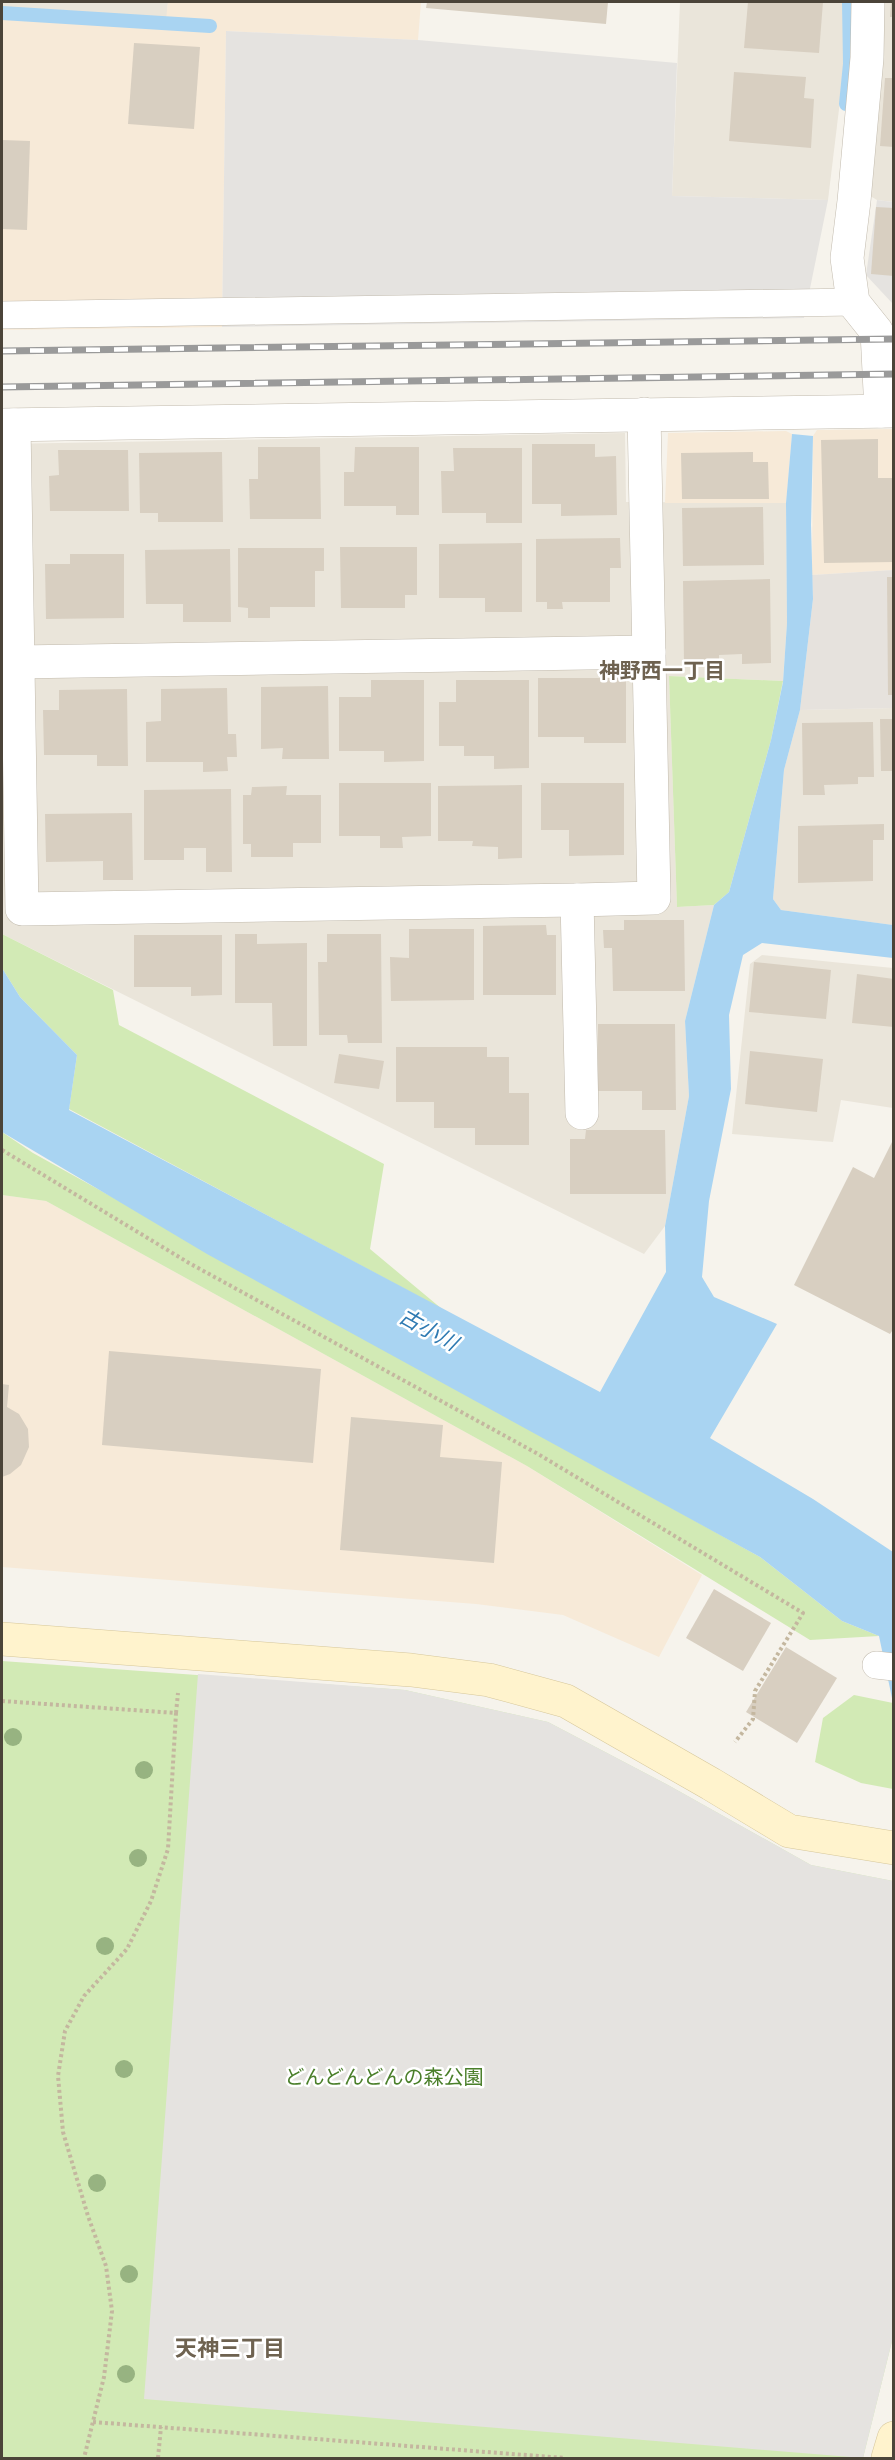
<svg xmlns="http://www.w3.org/2000/svg" width="895" height="2460" font-family="Quicksand,'Noto Sans JP',sans-serif">
<style>
.residential{fill:#eae5da}
.commercial{fill:#f7ead8}
.industrial{fill:#e6e2dd}
.green{fill:#d2eab5}
.parking{fill:#e5e3e0}
.water{fill:#a9d4f2}
.lines{fill:none;stroke-linecap:round;stroke-linejoin:round}
.stream{stroke:#a9d4f2;stroke-width:14}
.building{fill:#d8cfc1}
.lane-casing{stroke:#c2bbae;stroke-width:28}
.street-casing{stroke:#c2bbae;stroke-width:34}
.secondary-casing{stroke:#d6c79b;stroke-width:34}
.path{stroke:#c4b79f;stroke-width:4;stroke-dasharray:3 3;stroke-linecap:butt}
.lane{stroke:#fff;stroke-width:27}
.street{stroke:#fff;stroke-width:33}
.secondary{stroke:#fff3cd;stroke-width:33}
.rail-casing{stroke:#9a9a9a;stroke-width:7}
.rail{stroke:#fff;stroke-width:4.5;stroke-dasharray:14;stroke-linecap:butt}
.tree{fill:#97b381}
.labels{text-anchor:middle;dominant-baseline:central;stroke-width:5;stroke-linejoin:round;paint-order:stroke}
.park-label{font-size:20px;fill:#4a7f2a;stroke:#fff}
.neighbourhood-label{font-size:21px;font-weight:bold;fill:#6e6250;stroke:#fff}
.water-label{font-size:21px;font-style:italic;fill:#2e7ab2;stroke:#fff}
.quarter-label{font-size:22px;font-weight:bold;fill:#6e6250;stroke:#fff}
</style>
<rect width="100%" height="100%" fill="#f6f3ec"/>
<g class="residential">
<path d="M2,2h166l-2,26 -164,-11z"/>
<path d="M680,2h165l-1,66 -16,132 -156,-4z"/>
<path d="M879,2h14v200l-16,-2 -10,-6z"/>
<path d="M625,433l1,69 160,1 1,120 -4,58 -114,-5 8,231 37,-2 -29,116 4,75 -24,130 -21,28 -642,-320v-490z"/>
<path d="M893,708v217l-112,-15 -8,-11 11,-129 16,-60z"/>
<path d="M762,955l131,13v140l-52,-8 -8,42 -101,-8 18,-170z"/>
</g>
<g class="commercial">
<path d="M168,2h253l-3,38 -192,-9 -4,296 -220,3v-313l163,11z"/>
<path d="M893,429v141l-81,5 1,-139 4,-6z"/>
<path d="M786,431l6,3 -6,69h-121l3,-70z"/>
<path d="M2,1195l44,6 481,265 175,109 -43,82 -96,-42 -87,-11 -474,-37z"/>
</g>
<path class="industrial" d="M893,570v138l-93,2 13,-111 -1,-24z"/>
<g class="green">
<path d="M669,676l114,5 -12,59 -42,152 -15,13 -37,2z"/>
<path d="M2,934l111,56 6,35 265,139 -14,85 72,60 -373,-200 8,-54 -57,-58 -18,-29z"/>
<path d="M2,1132l31,21 727,404 82,64 37,15 -69,4 -283,-174 -481,-265 -44,-6z"/>
<path d="M2,1661l403,29 143,32 120,63 143,80 82,16 1,452 -31,125h-861z"/>
<path d="M854,1695l39,8v86l-32,-6 -46,-21 8,-44z"/>
</g>
<g class="parking">
<path d="M226,31l192,9 259,23 -5,133 156,4 -24,118 -582,9z"/>
<path d="M877,200l16,2v102l-27,-29z"/>
<path d="M198,1674l207,16 143,32 120,63 143,80 82,16 1,452 -31,125 -719,-59z"/>
</g>
<path class="water" d="M792,434l21,2 -2,89 2,74 -13,111 -16,60 -11,129 8,11 112,15v33l-131,-15 -19,12 -14,60 2,74 -22,112 -7,76 12,20 63,27 -67,114 103,61 80,53v151l-14,-67 -37,-15 -82,-64 -553,-303 -205,-122v-164l18,29 57,58 -8,55 531,282 66,-120 -1,-46 24,-130 -4,-75 29,-116 15,-13 42,-152 12,-58 4,-59 -1,-120z"/>
<g class="lines">
<g class="stream">
<path d="M2,13l208,13"/>
<path d="M846,104l4,-40 -1,-62"/>
</g>
</g>
<g class="building">
<path d="M427,2h181l-2,22 -180,-16z"/>
<path d="M748,2h75l-4,51 -75,-5z"/>
<path d="M891,2h3v15h-4z"/>
<path d="M134,43l66,4 -6,82 -66,-5z"/>
<path d="M734,72l72,5 -2,21 10,1 -3,49 -82,-7z"/>
<path d="M885,78h9v69l-14,-1z"/>
<path d="M2,140l28,1 -3,89 -25,-1z"/>
<path d="M876,207l18,1v68l-23,-2z"/>
<path d="M878,439v39h16v84l-70,1 -3,-123z"/>
<path d="M532,444h63v13l21,-1 1,59 -56,1v-12h-29z"/>
<path d="M258,447h62l1,72h-71l-1,-40h9z"/>
<path d="M355,447h64v68h-23v-9h-52v-34h10z"/>
<path d="M453,448h69v75h-36v-10h-44l-1,-42h13z"/>
<path d="M58,450h70l1,61h-79l-1,-35 10,-1z"/>
<path d="M222,452l1,70h-65v-9h-18l-1,-60z"/>
<path d="M753,452v10h15l1,37h-87l-1,-46z"/>
<path d="M763,507l1,58 -81,1 -1,-58z"/>
<path d="M620,538l1,30h-11v34h-48l1,7h-16v-7h-11v-63z"/>
<path d="M522,543v69h-37v-14h-46v-54z"/>
<path d="M340,547h77v48h-12v13h-64z"/>
<path d="M238,548h86v23h-9v36h-45v11h-22v-10l-10,-1z"/>
<path d="M230,549l1,73h-48v-18h-37l-1,-54z"/>
<path d="M70,554h54v64l-78,1 -1,-55h25z"/>
<path d="M887,577h7v118h-6z"/>
<path d="M770,579l1,84 -29,1v-10l-23,1v8l-35,1 -1,-83z"/>
<path d="M538,678h88v65h-42v-6h-46z"/>
<path d="M371,680h53v81l-40,1v-11h-45v-54h32z"/>
<path d="M456,680h73v88l-35,1v-13h-30v-10h-25v-44h17z"/>
<path d="M328,686l1,73h-47l1,-11 -22,1v-62z"/>
<path d="M227,688l1,46h8l1,23h-10l1,14 -25,1v-10h-57v-40l15,-1v-32z"/>
<path d="M127,689l1,77h-31v-11h-53l-1,-45h16v-20z"/>
<path d="M880,719h14v52h-13z"/>
<path d="M873,722l1,55h-16v7l-34,1 1,10h-22l-1,-72z"/>
<path d="M339,783h92v53l-29,1 1,11h-23v-12h-41z"/>
<path d="M541,783h83v72l-55,1v-26h-28z"/>
<path d="M522,785v73l-24,1v-12l-26,-1 1,-5h-35v-55z"/>
<path d="M287,786l-1,9h35v48h-28v14h-42v-13h-8v-49h8l1,-8z"/>
<path d="M231,789l1,83h-26v-24h-22v12h-40v-70z"/>
<path d="M132,813l1,67h-30v-19l-57,1 -1,-48z"/>
<path d="M884,824v16h-11v41l-75,2v-57z"/>
<path d="M624,920h60l1,71h-72l-1,-43h-8l-1,-18h21z"/>
<path d="M546,925l1,10h9v60h-73v-69z"/>
<path d="M409,929h65v71l-83,1 -1,-44 19,1z"/>
<path d="M235,934h22v10l50,-1v103h-34l-1,-43h-37z"/>
<path d="M327,934h54l1,109h-34l-1,-8h-28l-1,-73h9z"/>
<path d="M134,935h88v60l-31,1v-9h-57z"/>
<path d="M754,962l77,8 -5,49 -77,-7z"/>
<path d="M857,974l37,5v48l-42,-4z"/>
<path d="M598,1024h77l1,86h-34v-19h-44z"/>
<path d="M396,1047h91v10h22v36h20v52h-54v-17h-41v-26h-38z"/>
<path d="M750,1051l73,8 -6,53 -72,-8z"/>
<path d="M339,1054l45,7 -5,28 -45,-6z"/>
<path d="M586,1130h79l1,64h-96v-55h15z"/>
<path d="M894,1138v190l-4,6 -96,-49 59,-118 21,11z"/>
<path d="M109,1351l212,18 -8,94 -211,-18z"/>
<path d="M2,1384l7,1 -2,22 12,7 9,15 1,18 -8,18 -11,9 -8,3z"/>
<path d="M351,1417l92,8 -3,32 62,5 -8,101 -154,-13z"/>
<path d="M714,1589l57,34 -28,48 -57,-33z"/>
<path d="M786,1647l51,31 -40,65 -51,-31z"/>
</g>
<g class="lines">
<g class="lane-casing">
<g id="lane">
<path d="M2,315l851,-13"/>
<path d="M876,1665l18,2"/>
</g>
</g>
<g class="street-casing">
<g id="street">
<path d="M868,2l-1,56 -13,143 -7,57 6,44 24,30 4,79"/>
<path d="M2,425l892,-14"/>
<path d="M14,425l8,484 555,-9 77,-2 -10,-484"/>
<path d="M18,662l631,-10"/>
<path d="M577,900l5,213"/>
</g>
</g>
<g class="secondary-casing">
<g id="secondary">
<path d="M2,1639l409,31 78,10 77,21 145,83 78,47 105,17"/>
<path d="M888,2458l6,-20"/>
</g>
</g>
<g class="path">
<path d="M2,1150l187,113 349,191 265,159 -48,78 -2,28 -18,23"/>
<path d="M2,1701l174,12 -8,136 -17,52 -24,48 -43,47 -19,35 -7,45 5,56 25,84 18,50 6,45 -8,66 -20,81"/>
<path d="M176,1713l2,-20"/>
<path d="M93,2422l472,36"/>
<path d="M158,2458l3,-31"/>
</g>
<use href="#lane" class="lane"/>
<use href="#street" class="street"/>
<use href="#secondary" class="secondary"/>
<g class="rail-casing">
<g id="rail">
<path d="M2,351l892,-12"/>
<path d="M2,387l892,-13"/>
</g>
</g>
<use href="#rail" class="rail"/>
</g>
<g class="tree">
<circle cx="13" cy="1737" r="9"/>
<circle cx="144" cy="1770" r="9"/>
<circle cx="138" cy="1858" r="9"/>
<circle cx="105" cy="1946" r="9"/>
<circle cx="124" cy="2069" r="9"/>
<circle cx="97" cy="2183" r="9"/>
<circle cx="129" cy="2274" r="9"/>
<circle cx="126" cy="2374" r="9"/>
</g>
<g class="labels">
<g class="park-label">
<text x="384" y="2076">どんどんどんの森公園</text>
</g>
<g class="neighbourhood-label">
<text x="662" y="670">神野西一丁目</text>
</g>
<g class="water-label">
<text transform="translate(429 1329) rotate(29)">古小川</text>
</g>
<g class="quarter-label">
<text x="230" y="2348">天神三丁目</text>
</g>
</g>
<rect width="895" height="2460" fill="none" stroke="#4b4439" stroke-width="6"/>
</svg>
